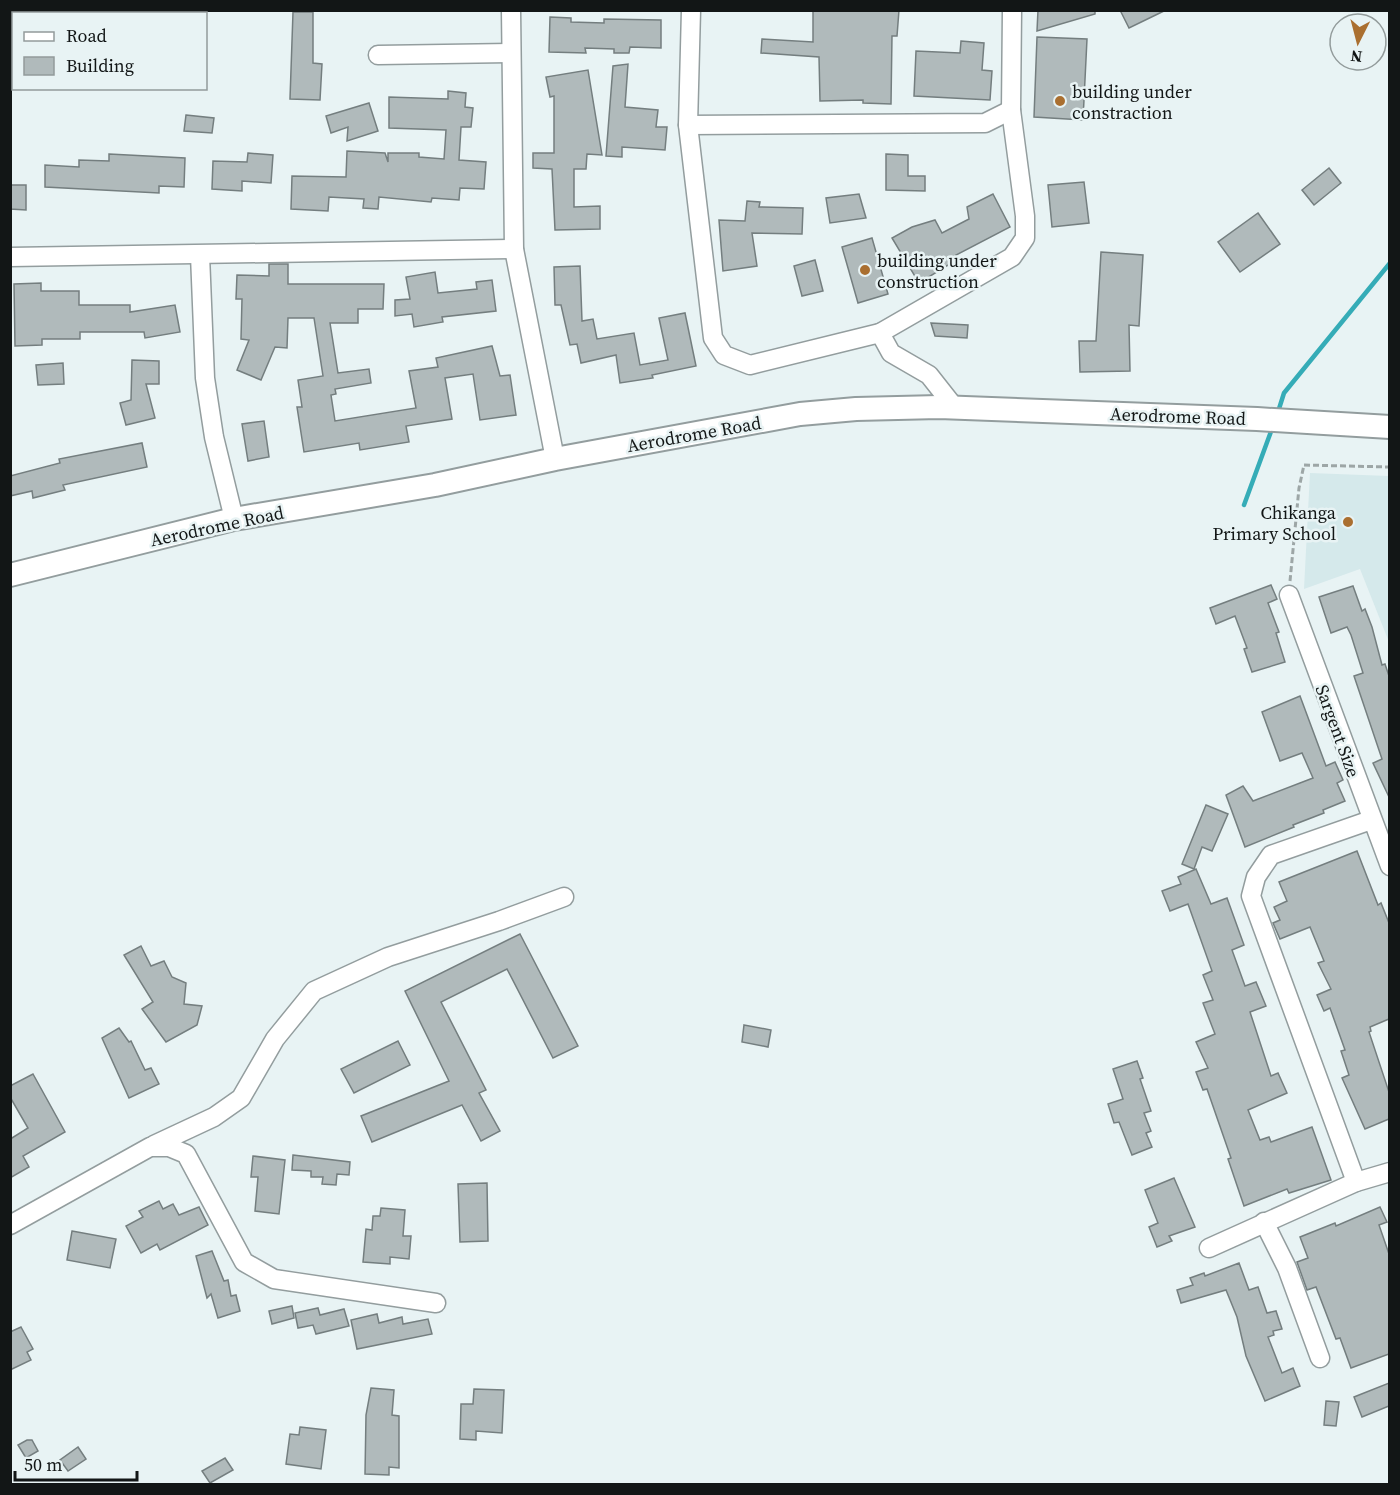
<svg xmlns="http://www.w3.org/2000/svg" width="1400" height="1495" font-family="'Source Serif 4',serif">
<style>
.built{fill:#d5e9eb}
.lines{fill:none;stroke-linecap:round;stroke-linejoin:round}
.stream{stroke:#35acb7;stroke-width:4.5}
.building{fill:#b0babb;stroke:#747e7f;stroke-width:1.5}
.minor-casing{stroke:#939d9e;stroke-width:21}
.tertiary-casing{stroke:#939d9e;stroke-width:26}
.path{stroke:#9da6a6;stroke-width:3;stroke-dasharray:6 3;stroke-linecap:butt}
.minor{stroke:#fff;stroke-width:18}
.tertiary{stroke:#fff;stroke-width:22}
.poi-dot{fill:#aa6f30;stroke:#e8f3f4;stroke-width:2}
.labels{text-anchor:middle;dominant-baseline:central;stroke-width:5;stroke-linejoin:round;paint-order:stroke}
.poi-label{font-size:18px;fill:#121616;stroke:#e8f3f4;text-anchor:start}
.street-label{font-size:18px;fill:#121616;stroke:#e8f3f4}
</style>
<rect width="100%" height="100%" fill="#e8f3f4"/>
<path class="built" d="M1310,473l79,3v166l-29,-73 -56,20z"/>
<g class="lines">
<g class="stream">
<path d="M1278,412l6,-19 106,-130"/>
<path d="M1244,505l29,-79"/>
</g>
</g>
<g class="building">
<path d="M813,10h86l-2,26h-5l-1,68 -28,-1v-3l-43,1 -1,-44 -58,-4 1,-14 51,3z"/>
<path d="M1038,10h57v4l-58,17z"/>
<path d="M1120,10h46l-37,18z"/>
<path d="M293,12h20v51l9,1 -2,36 -30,-1z"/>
<path d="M550,17l21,1v4l33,1v-4l57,1v28l-31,-1 -1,6h-15v-4l-29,-1 1,5 -37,-1z"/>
<path d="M1037,37l50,2 -4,81 -49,-3z"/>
<path d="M961,41l23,2 -2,27 10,1 -2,29 -76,-4 2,-45 44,2z"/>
<path d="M628,64l-3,43 33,3 -2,17h11l-2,23 -43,-3v10l-16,-1 7,-90z"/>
<path d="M588,70l14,85 -15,-1 -1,15h-12v38l26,-1v23l-45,1 -3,-61 -19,-1v-15h21v-57l-4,1 -4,-20z"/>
<path d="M448,91l18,2 -1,14 8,1 -2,19h-10l-2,33 27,2 -2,27 -24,-1 -1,12 -27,-2 -1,4 -52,-5 -1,12 -15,-1 1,-9 -35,-2 -1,14 -37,-2 1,-33 54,1 1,-26 38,2 3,9v-9h31v4l25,2 2,-29 -57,-2v-31l59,2z"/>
<path d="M369,103l9,28 -31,10 1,-14 -17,6 -5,-17z"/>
<path d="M186,115l28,3 -2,15 -28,-2z"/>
<path d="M248,153l25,2 -2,28 -29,-2v10l-30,-2 1,-28 34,1z"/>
<path d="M109,154l76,4 -1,29 -25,-1v7l-114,-6v-22l34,2v-7l30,1z"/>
<path d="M886,154l22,1v21h17v15l-39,-1z"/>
<path d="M1329,168l12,15 -27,22 -12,-15z"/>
<path d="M1084,182l5,41 -37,4 -4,-42z"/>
<path d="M10,185h16v25l-16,-1z"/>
<path d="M859,194l7,24 -36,5 -4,-25z"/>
<path d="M993,194l17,33 -54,28 2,4 -39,24 -27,-45 20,-11 23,-7 7,13 27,-14 -2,-12z"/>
<path d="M747,201l13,1 -1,5 44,1 -1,26 -50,-1 5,33 -34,5 -4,-51 26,1z"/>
<path d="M1258,213l22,31 -40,28 -22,-30z"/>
<path d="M872,238l16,56 -30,9 -16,-56z"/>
<path d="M1101,252l42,3 -4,71 -10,-1 1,46 -50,1 -1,-31h17z"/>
<path d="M815,260l8,31 -21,5 -8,-30z"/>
<path d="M269,264h19v20h96l-1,25h-25v14h-28l8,50 31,-4 2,14 -36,6 1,5 -5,1 4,26 81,-13 -7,-37 29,-4 -2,-9 56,-12 8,30 10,-1 6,40 -36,5 -7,-46 -28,4 7,41 -46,7 3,16 -49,8 -1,-7 -55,9 -7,-45h5l-4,-27 25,-4 -9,-58h-26l-1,30 -12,-1 -14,33 -24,-10 12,-30 -8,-1 1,-40h-6l1,-24 32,1z"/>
<path d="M580,266l2,55 11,-2 4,20 37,-6 6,32 28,-5 -9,-42 26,-5 11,53 -44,9 1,3 -33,5 -4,-28 -35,8 -4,-19 -7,1 -9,-40h-6l-1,-38z"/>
<path d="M435,272l3,21 39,-4 -1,-7 16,-2 4,31 -54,6 1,5 -29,5 -2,-13 -17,2v-16l15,-1 -4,-22z"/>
<path d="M41,283v8h38v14h51v7l45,-7 5,27 -35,6 -1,-6h-64v7h-38v6l-27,1 -1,-62z"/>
<path d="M931,323l37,2 -1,13 -32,-2z"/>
<path d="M132,360l27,1v23h-13l9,34 -29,7 -6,-22 11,-3z"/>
<path d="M63,363l1,21 -26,1 -2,-20z"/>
<path d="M264,421l5,36 -21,4 -6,-37z"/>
<path d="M142,443l5,24 -84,18 2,5 -32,8 -1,-7 -22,5v-20l50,-13 -1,-4z"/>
<path d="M1271,585l6,14 -9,4 11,29 -3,1 9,29 -33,10 -8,-23 3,-1 -12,-32 -19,8 -6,-16z"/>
<path d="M1353,586l9,25 3,-2 7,18 10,38 3,-1 4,12v121l-16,-34 9,-4 -28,-83 9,-3 -12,-38 -4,-8 -16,6 -12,-36z"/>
<path d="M1300,696l26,70 9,-4 8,18 -6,3 8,18 -22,9 1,3 -31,12 1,2 -49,20 -19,-52 17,-9 10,15 60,-23 -11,-25 -22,8 -18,-49z"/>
<path d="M1206,805l22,9 -16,37 -10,-4 -8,22 -12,-5z"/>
<path d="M1357,851l21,54 3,-2 8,20v96l-19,8 1,4 -2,1 20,60v27l-24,10 -23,-51 7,-3 -8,-24 4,-1 -15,-42 -6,3 -7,-16 14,-6 -13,-26 6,-2 -14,-34 -30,12 -7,-16 7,-3 -6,-13 13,-6 -8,-19z"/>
<path d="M1196,869l15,35 16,-6 17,47 -12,5 13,36 11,-4 10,24 -16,6 21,64 7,-3 9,20 -39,17 12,30 9,-3 2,5 41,-15 19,53 -42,13 -2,-4 -43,17 -16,-47 3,-1 -24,-69 -4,1 -7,-18 12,-4 -12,-26 19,-8 -12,-31 10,-3 -10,-25 9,-4 -24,-67 -18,7 -8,-20 19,-7 -3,-7z"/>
<path d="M520,934l58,112 -25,12 -46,-89 -66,33 45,88 -7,3 21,38 -19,10 -19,-36 -90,37 -11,-26 88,-35 -44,-90z"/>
<path d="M141,946l10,20 13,-5 8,16 14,6 -2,21 18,2 -5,19 -31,17 -24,-33 11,-7 -29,-47z"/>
<path d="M744,1025l27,5 -3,17 -26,-5z"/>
<path d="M119,1028l10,14 2,-1 14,29 6,-2 8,16 -30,14 -27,-60z"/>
<path d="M398,1041l12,24 -56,28 -13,-24z"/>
<path d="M1137,1061l6,17 -3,1 11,32 -7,2 7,18 -5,2 6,14 -20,8 -13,-33 -5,1 -6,-19 15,-5 -10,-30z"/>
<path d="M33,1074l32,58 -42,24 6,11 -19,11v-42l2,2 16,-10 -18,-31v-11z"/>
<path d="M293,1155l57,7 -1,13 -12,-1 -1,11 -14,-1 1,-7h-12v-6l-19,-1z"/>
<path d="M253,1156l32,4 -6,54 -24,-3 3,-34h-7z"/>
<path d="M1174,1178l21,49 -26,9 3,5 -15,6 -8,-20 9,-4 -13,-33z"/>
<path d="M487,1183l1,58 -28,1 -2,-58z"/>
<path d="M159,1201l4,8 10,-5 6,11 20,-8 9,18 -48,25 -3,-6 -16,9 -15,-27 17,-9 -4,-6z"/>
<path d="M1380,1207l7,15 -8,3 10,29v100l-38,14 -11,-30 -4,1 -20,-52 -9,3 -10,-28 11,-4 -8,-21 35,-14 1,3z"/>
<path d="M381,1208l24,2 -2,26h8l-2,23 -19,-2v7l-27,-2 3,-33 6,1 1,-14h7z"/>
<path d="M72,1231l44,8 -6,29 -43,-8z"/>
<path d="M212,1251l12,30 4,-1 3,16 5,-1 4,16 -22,7 -7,-24 -4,4 -11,-42z"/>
<path d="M1239,1263l10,27 9,-3 9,26 9,-2 6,18 -9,2 1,4 -6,2 14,36 11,-5 7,18 -35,15 -19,-45 -9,-39 -11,-27 -45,13 -4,-13 16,-5 -3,-7 14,-5 1,3z"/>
<path d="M292,1306l2,12 -22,6 -3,-13z"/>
<path d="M318,1308l2,7 24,-6 5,17 -33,8 -3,-9 -15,3 -3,-15z"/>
<path d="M377,1314l2,9 23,-6 1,7 25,-5 4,15 -75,15 -6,-29z"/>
<path d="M21,1327l12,22 -6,3 4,8 -21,10v-38z"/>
<path d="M1389,1383v23l-27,11 -8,-20z"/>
<path d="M371,1388l23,2 -2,25 7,1v52l-10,-1v8l-24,-1 1,-59z"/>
<path d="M474,1389l30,1 -2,43 -26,-2v9l-16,-1 1,-35h12z"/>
<path d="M1326,1401l13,1 -3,24 -12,-1z"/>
<path d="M300,1427l26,3 -5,39 -35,-5 4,-30 9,1z"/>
<path d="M27,1440h5l6,11 -12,7 -8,-13z"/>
<path d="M78,1447l8,12 -18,12 -8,-11z"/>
<path d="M225,1458l8,12 -23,13 -8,-12z"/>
</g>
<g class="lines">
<g class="minor-casing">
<g id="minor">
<path d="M511,10l3,239 41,210"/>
<path d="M691,10l-3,115 25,213 11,17 26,10 130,-32 132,-76 13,-19v-22l-14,-106"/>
<path d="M378,55l133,-2"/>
<path d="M688,125l297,-2 26,-13 1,-100"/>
<path d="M200,255l5,123 9,59 20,82"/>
<path d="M10,257l504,-8"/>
<path d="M880,333l11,20 38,22 26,33"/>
<path d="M1289,595l101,271"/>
<path d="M154,1145l60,-28 27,-19 34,-59 39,-48 74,-34 111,-36 65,-24"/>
<path d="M1356,1182l-105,-286 5,-19 15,-22 100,-35"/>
<path d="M1264,1222l23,46 33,90"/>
<path d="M10,1225l140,-78h19l17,7 58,108 30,17 162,24"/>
<path d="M1209,1248l147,-66 34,-10"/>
</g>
</g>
<g class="tertiary-casing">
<path id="tertiary" d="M10,575l224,-56 201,-34 120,-26 245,-45 56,-5 83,-2 318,12 133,8"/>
</g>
<path class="path" d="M1290,581l9,-93 5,-23 86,2"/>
<use href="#minor" class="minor"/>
<use href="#tertiary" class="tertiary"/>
</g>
<g class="poi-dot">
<circle cx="1060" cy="101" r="6"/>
<circle cx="865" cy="270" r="6"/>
<circle cx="1348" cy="522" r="6"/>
</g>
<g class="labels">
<g class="poi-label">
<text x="1072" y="91">building under<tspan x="1072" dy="21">constraction</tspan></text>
<text x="877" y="260">building under<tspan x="877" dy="21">construction</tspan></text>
<text x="1336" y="512" text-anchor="end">Chikanga<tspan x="1336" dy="21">Primary School</tspan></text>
</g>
<g class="street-label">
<text transform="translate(1178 416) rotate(2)">Aerodrome Road</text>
<text transform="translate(694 434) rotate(-10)">Aerodrome Road</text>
<text transform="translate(217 526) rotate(-12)">Aerodrome Road</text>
<text transform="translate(1338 731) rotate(70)">Sargent Size</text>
</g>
</g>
<rect width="1400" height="1495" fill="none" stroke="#121616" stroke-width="24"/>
<rect x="12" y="12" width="195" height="78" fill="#e8f3f4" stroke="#929b9b" stroke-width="1.5"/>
<rect x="24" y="32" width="30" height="9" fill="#ffffff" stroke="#929b9b" stroke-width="1.5"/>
<text x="66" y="42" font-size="18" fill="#121616">Road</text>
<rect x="24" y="57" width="30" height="18" fill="#b0babb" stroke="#929b9b" stroke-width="1.5"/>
<text x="66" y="72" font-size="18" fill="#121616">Building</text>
<g transform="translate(1358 42) rotate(186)"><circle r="28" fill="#e8f3f4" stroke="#929b9b" stroke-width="1.5"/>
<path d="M0-4.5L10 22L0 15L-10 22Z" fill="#aa6f30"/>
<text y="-9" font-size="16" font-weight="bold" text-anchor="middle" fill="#121616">N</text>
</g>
<path d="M15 1471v9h122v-9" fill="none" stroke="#121616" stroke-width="3"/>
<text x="24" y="1471" font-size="18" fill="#121616" stroke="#e8f3f4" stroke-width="4.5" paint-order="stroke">50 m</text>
</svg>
